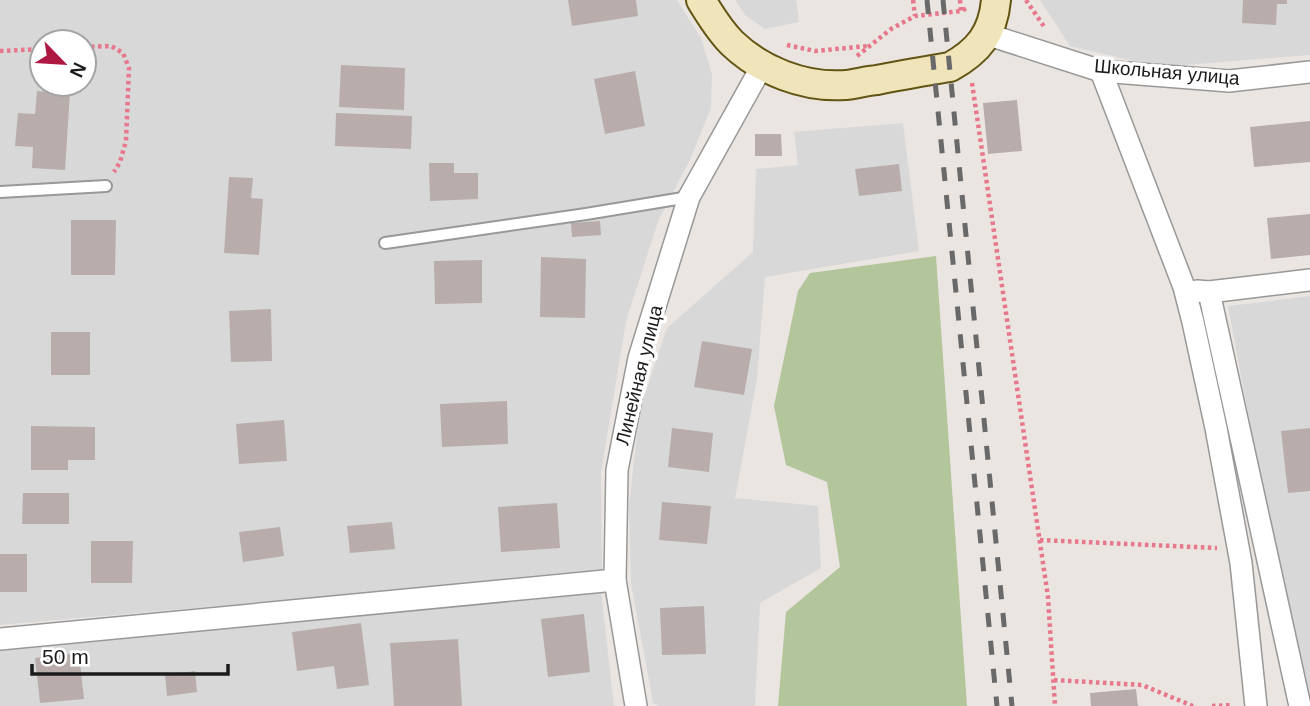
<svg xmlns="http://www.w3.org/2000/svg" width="1310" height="706" font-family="Helvetica,sans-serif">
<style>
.residential{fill:#d9d8d8;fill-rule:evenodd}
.forest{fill:#b3c59b}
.building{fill:#b8adab}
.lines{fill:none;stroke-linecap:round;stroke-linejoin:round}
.service-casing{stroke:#989898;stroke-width:14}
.minor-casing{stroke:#989898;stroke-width:24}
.secondary-casing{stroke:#625412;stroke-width:32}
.path{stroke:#e7778b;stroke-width:4.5;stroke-dasharray:3.5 3.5;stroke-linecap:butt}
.service{stroke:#fff;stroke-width:10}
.minor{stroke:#fff;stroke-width:21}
.secondary{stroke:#f0e4ba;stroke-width:28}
.rail{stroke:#696969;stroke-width:5;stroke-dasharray:14 14;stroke-linecap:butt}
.labels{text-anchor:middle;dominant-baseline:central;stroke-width:7;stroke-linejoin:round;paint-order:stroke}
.street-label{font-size:19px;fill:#1b1b1b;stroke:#fff}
</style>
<rect width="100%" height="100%" fill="#ebe5e1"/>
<g class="residential">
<path d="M0,0h677l24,38 11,36 -1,34 -21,52 -31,59 -33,102 -25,152 1,96 -282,28 -320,28zM42,42h42v42h-42z"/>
<path d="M735,0h61l3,22 -34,7 -19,-13z"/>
<path d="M1040,0h270v55l-151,12 -89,-21z"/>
<path d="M903,123l16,128 -154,26 -8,102 -22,119 83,8 3,62 -61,35 -5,103h-97l-5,-3 -22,-120 -2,-75 10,-96 28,-84 86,-76 3,-83 42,-4 -4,-33z"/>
<path d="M1310,296v407l-10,-13 -72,-384z"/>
<path d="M601,591l13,115h-614v-55z"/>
</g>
<path class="forest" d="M936,256l31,450h-189l8,-94 54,-45 -13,-85 -41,-17 -12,-59 24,-115 12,-18z"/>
<g class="building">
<path d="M568,0h68l2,16 -66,10z"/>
<path d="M1243,0h44v4h-10l-1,21 -34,-2z"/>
<path d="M341,65l64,3 -1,42 -65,-3z"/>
<path d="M635,71l10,55 -40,8 -11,-55z"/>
<path d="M37,91l33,2 -5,77 -33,-2 1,-21 -18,-1 3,-33 17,1z"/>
<path d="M1017,100l5,51 -34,3 -5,-51z"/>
<path d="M336,113l76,3 -1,33 -76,-3z"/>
<path d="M1310,121v41l-56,5 -4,-40z"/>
<path d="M755,134h26l1,22h-27z"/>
<path d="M429,163h25v10h24v26l-48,2z"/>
<path d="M899,164l3,27 -43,5 -4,-27z"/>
<path d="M229,177l24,1 -2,20 12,1 -4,56 -35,-2z"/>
<path d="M1310,214v41l-39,4 -4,-41z"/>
<path d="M71,220h45l-1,55h-44z"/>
<path d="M600,221l1,14 -29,2 -1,-14z"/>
<path d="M541,257l45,2 -1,59 -45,-1z"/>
<path d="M482,260v43l-47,1 -1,-43z"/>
<path d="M271,309l1,52 -41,1 -2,-51z"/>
<rect x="51" y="332" width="39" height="43"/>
<path d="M702,341l50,8 -8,46 -50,-8z"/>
<path d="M507,401l1,43 -66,3 -2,-43z"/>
<path d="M284,420l3,41 -48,3 -3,-40z"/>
<path d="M31,426l64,1v33h-27v10h-37z"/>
<path d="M672,428l41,5 -4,39 -41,-5z"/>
<path d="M1310,428v63l-22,2 -7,-62z"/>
<path d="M23,493h46v31h-47z"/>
<path d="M662,502l49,4 -4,38 -48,-4z"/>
<path d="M557,503l3,45 -59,4 -3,-45z"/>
<path d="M392,522l3,27 -45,4 -3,-27z"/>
<path d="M280,527l4,29 -41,6 -4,-30z"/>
<path d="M91,541h42l-1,42h-41z"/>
<rect x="0" y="554" width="27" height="38"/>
<path d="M704,606l2,48 -44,1 -2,-47z"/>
<path d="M584,614l6,58 -42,5 -7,-58z"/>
<path d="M361,623l8,62 -32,4 -3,-23 -37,5 -5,-39z"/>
<path d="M458,639l4,67h-68l-4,-63z"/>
<path d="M79,653l5,46 -44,4 -5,-45z"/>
<path d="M195,671l2,21 -30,4 -2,-21z"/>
<path d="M1136,689l2,17h-47l-1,-13z"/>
</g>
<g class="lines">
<g class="service-casing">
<g id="service">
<path d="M0,192l106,-6"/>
<path d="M385,243l201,-29 103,-17"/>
</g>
</g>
<g class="minor-casing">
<g id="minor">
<path d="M986,34l115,37 128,10 81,-9"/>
<path d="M1101,71l83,216 9,35 23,106 25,135 15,143"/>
<path d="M1197,291l12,1 101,-12"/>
<path d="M1209,292l91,414"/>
<path d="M0,639l615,-59"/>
<path d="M636,706l-21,-126 2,-110 22,-112 50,-161 73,-131"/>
</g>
</g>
<g class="secondary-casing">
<path id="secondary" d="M701,0c9,15 19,31 31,43 29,28 73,45 113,42 10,-1 21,-4 32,-5 24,-5 49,-9 73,-13 29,-16 43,-34 46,-67"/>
</g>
<g class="path">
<path d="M913,0l2,16"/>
<path d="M960,0l1,11"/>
<path d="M1026,0l19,28"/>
<path d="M787,45l28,6 53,-5"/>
<path d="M84,47l27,-1 12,7 6,15 -3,73 -6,21 -6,10"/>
<path d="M0,51l42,-2"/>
<path d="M857,56l34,-27 24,-13 46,-5 6,-3"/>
<path d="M972,83l76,514 7,109"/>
<path d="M1040,540l177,8"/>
<path d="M1054,680l88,5 51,21"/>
<path d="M1212,706l20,-1"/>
</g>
<use href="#service" class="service"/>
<use href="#minor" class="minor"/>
<use href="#secondary" class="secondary"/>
<g class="rail">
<path d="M927,0l70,706"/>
<path d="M943,0l69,706"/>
</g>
</g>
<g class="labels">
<g class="street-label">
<text transform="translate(1167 72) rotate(5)">Школьная улица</text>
<text transform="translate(639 375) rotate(-76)">Линейная улица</text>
</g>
</g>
<g transform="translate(63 63) rotate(115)"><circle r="33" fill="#ffffff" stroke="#a4a4a4" stroke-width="2"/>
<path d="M0-5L12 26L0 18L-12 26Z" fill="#ad1943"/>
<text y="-10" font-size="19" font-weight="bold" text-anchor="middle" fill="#1b1b1b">N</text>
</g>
<path d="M32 664v10h196v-10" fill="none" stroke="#1b1b1b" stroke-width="3.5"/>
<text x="42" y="664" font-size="21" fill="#1b1b1b" stroke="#ffffff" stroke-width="5" paint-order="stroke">50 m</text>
</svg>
